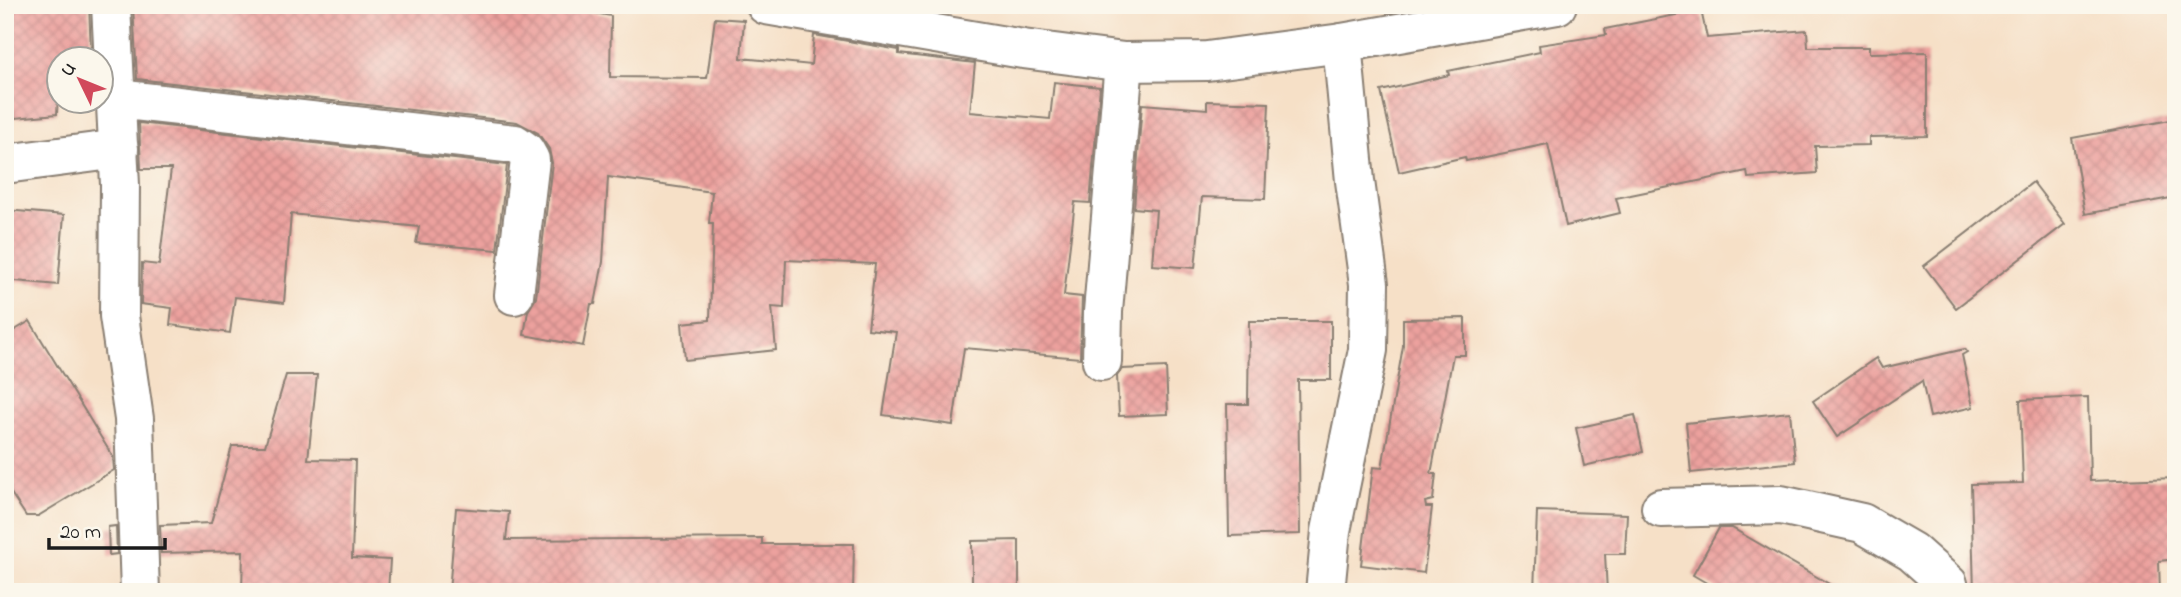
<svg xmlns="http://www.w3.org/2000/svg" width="2181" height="597" font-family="'Indie Flower',sans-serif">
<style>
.building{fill:url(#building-cross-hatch)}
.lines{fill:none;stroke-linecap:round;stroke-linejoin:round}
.minor-casing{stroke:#897e72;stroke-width:42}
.minor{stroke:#fff;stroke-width:38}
</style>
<defs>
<pattern id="building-cross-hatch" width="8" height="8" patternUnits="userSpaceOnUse" patternTransform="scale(1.75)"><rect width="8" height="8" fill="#eca19e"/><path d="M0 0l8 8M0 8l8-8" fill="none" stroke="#ca8a88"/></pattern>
</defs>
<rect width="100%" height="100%" fill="#fbf7ec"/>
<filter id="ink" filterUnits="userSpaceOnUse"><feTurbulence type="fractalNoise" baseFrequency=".0143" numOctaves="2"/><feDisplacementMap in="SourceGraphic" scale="14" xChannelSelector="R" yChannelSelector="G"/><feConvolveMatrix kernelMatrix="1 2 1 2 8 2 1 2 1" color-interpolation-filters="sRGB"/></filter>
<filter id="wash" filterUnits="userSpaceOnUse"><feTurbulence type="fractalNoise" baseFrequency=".00686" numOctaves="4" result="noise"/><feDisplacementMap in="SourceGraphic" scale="28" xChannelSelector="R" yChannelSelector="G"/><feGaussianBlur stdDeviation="1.57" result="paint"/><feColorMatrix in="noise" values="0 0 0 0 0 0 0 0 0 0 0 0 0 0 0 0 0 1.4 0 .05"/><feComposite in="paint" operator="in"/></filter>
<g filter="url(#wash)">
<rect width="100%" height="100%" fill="#f6e0c7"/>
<g id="blocks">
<g class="building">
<path d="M5,5h84l2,47 -31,5 -3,57 -52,5z"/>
<path d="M133,5h251l76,8 1,-8h90l60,11 -1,61 97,1 8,-60 29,2 -3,38 70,7 3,-30 85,15v4l76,9 -5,49 80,7 4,-37 46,5 -10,116 -15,-1 -11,93 18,2 -2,61 -116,-10 -11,77 -70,-10 13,-83 -28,-3 7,-65 -89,-4 -2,48 -12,-1 4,43 -91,10 -3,-37 28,-3 3,-97h-4l3,-31 -104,-15 -5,85 -8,42h-4l-8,42 -59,-11 4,-24 8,-13 16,-135 -3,-14 -11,-16 -21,-11 -380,-43z"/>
<path d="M1701,10l6,28 100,-8 1,17h61v6l58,-1v84l-58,1v8l-54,1 2,27 -69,5 -1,-7 -131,27 4,15 -54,13 -18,-82 -82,17 -1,-4 -66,15 -18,-81 68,-16 -1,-4 92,-19 -1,-7 67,-10 -1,-6z"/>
<path d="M1207,101l62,2 -4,96 -63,-2 -7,71 -43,-3 4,-55 -22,-2 8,-104 65,5z"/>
<path d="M2176,119v78l-91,17 -13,-76z"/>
<path d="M139,123l368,42 -10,85 -81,-7 3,-16 -128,-13 -7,89 -49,-6 -5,36 -60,-8 2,-17 -31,-4 1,-41 17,2 12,-96h-30z"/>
<path d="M2033,182l32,42 -109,84 -32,-42z"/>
<path d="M5,210l59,5 -6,70 -53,-5z"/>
<path d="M1465,318v37h-12l-22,119h5l-3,26 -8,2 1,5h6l-8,66 -63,-8 12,-98 9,1 21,-122v-27z"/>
<path d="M30,321l83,136 1,13 -76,46h-12l-21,-32v-148z"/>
<path d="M1249,321h82v59h-33l2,154 -71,2 -2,-132h21z"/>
<path d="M1965,349l2,3 -5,3 11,52 -43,10 -8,-36 -85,56 -24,-36 63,-43 6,10z"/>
<path d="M1166,367l2,47 -49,2 -2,-40 5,-7z"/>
<path d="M286,375h31l-9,84 47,1 -3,98 38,2 -2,32h-146l1,-41 -82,2 -1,-28 51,-2 21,-77h33z"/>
<path d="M2088,397l2,84 86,-3v81l-17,2 1,31h-186l-3,-108 52,-1 -3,-83z"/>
<path d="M1790,412l5,50 -104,11 -5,-50z"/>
<path d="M1635,415l8,37 -59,14 -8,-38z"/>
<path d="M456,508l53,4 -3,28 256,-2v6h92l-1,48h-404z"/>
<path d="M1537,511l90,3 -2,40h-20l2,38h-73z"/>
<path d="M116,526l1,28 -8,1 -1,-28z"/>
<path d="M1719,528h13l111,64h-121l-29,-17z"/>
<path d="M1019,540v52h-47v-51z"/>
</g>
</g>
</g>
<g filter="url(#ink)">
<use href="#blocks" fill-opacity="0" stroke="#897e72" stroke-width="2"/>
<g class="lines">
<g class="minor-casing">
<g id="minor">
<path d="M111,5l9,180 -1,131 15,103 6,173"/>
<path d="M766,5l257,44 101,13 83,-1 135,-18 215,-38"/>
<path d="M117,99l398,45 10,7 5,9 -16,135"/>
<path d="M5,164l114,-15"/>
<path d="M1102,361l1,-49 21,-250"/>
<path d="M1661,508l120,-3 81,18 50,29 36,32 2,8"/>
<path d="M1325,592l6,-61 37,-181 1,-66 -14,-103 -13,-138"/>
</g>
</g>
<use href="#minor" class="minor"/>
</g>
</g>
<rect width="2181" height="597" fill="none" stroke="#fbf7ec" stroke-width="28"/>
<g transform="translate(80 80) rotate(313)"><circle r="33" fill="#fbf7ec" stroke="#a29f99" stroke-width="2"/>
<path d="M0-5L12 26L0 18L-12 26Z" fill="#d1495b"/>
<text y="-10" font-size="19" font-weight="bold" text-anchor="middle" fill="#1c1c1c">U</text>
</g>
<path d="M49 538v10h116v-10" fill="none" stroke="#1c1c1c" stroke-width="3.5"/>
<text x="60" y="538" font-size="21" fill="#1c1c1c" stroke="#fbf7ec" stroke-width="5" paint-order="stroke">20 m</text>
</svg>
